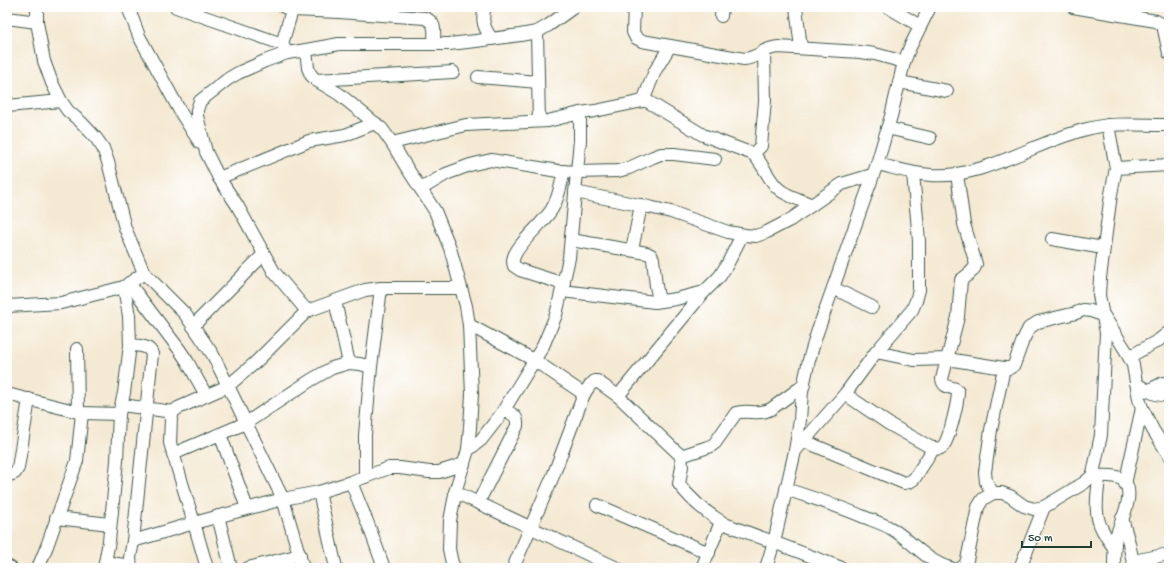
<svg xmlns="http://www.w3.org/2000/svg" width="1176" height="575" font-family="'Gochi Hand',sans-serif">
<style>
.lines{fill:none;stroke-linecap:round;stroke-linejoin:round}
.minor-casing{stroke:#3f574c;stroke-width:14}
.minor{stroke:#fff;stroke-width:12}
</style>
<rect width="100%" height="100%" fill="#fff"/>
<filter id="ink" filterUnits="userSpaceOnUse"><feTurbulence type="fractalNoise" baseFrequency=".025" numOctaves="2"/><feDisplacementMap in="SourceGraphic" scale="8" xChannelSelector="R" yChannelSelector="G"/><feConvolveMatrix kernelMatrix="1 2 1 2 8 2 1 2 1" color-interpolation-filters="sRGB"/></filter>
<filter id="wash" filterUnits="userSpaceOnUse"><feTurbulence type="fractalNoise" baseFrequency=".012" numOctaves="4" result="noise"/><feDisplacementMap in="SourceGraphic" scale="16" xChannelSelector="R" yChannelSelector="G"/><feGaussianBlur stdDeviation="0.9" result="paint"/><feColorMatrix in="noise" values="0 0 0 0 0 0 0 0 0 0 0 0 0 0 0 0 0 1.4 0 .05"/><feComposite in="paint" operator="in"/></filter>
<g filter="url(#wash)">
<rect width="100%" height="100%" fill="#f4e9d2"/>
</g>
<g filter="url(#ink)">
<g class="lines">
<g class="minor-casing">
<g id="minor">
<path d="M37,7v15l7,39 8,22 9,18 7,10 13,11 15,16 7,10 5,14 17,66 19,45 -20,14 5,29 1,29 -6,48 -5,21 -2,47 -8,80 -5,27"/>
<path d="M128,7l11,29 42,77 19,30"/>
<path d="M176,7l106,37 5,9"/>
<path d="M284,7l9,3 46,2 86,6c12,5 9,14 9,26"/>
<path d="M485,7c-4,14 -1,21 7,32"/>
<path d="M634,7l-1,25 3,6 6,3 102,18c15,-1 19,-11 34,-12l82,5 15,2 29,8"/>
<path d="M796,7l5,41"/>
<path d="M888,7l32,19"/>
<path d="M1073,7l83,14 7,4 6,28"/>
<path d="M721,16l1,-9"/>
<path d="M7,18l30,4"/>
<path d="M537,32l2,89"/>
<path d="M282,44l11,-37"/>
<path d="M306,50l2,18 3,7 5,5 23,14 43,35 10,14 13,22 30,46 15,37 16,58 3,19 3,69 -2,33 -2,23 -12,39 -6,32 -1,28 3,14 3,5"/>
<path d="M478,77l60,5"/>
<path d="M316,80l137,-8"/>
<path d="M899,82l48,9"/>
<path d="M643,101l12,-30 15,-25"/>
<path d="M7,106l54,-5"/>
<path d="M887,128l43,10"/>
<path d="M392,143l74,-18 82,-4 32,-8 15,-2 48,-10h4l56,34 50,19c11,10 15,27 27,36 9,7 22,10 32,15"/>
<path d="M753,154l8,-8 4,-45 -1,-50"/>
<path d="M877,164c18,4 35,10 54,11 52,4 106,-34 156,-46 26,-7 55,-4 82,-4"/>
<path d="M1116,168l53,-3"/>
<path d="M219,178l90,-37 36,-6 30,-12"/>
<path d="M421,189l25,-15 24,-9 21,-5 67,11 19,1 41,-1 11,-3 24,-11 8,-3h13l41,5"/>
<path d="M575,192l74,15 22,5 57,20 17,3 11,1 11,-4 23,-12 52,-36 30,-9"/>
<path d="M742,235l-14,28 -8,13 -16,16 -86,104 63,60 1,10 -3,18c12,16 29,30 46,40l117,44"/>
<path d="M1052,239l51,9"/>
<path d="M571,240l76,13 4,2 2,4 3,27 3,15"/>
<path d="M632,250l9,-45"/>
<path d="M144,273l41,41 28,41 70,144 20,69"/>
<path d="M129,283l50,66 8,12 19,34"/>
<path d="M564,284l-44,-14 -6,-4c-1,-2 -1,-4 -1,-6 2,-15 31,-37 39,-51 7,-11 9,-25 12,-38"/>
<path d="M833,288l39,19"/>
<path d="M562,291l93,11 21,-3 28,-7"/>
<path d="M335,301l14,62"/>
<path d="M7,306l54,-3 63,-16"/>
<path d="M307,311l-33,-39 -37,-67 -18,-27 -13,-26 -9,-36v-6l3,-9 28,-22 10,-6 27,-12 22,-8 19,-3 33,-6h110l27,-3 44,-6 17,-3 12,-7 25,-18"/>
<path d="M469,325l65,35 50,34 -31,82 -40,92"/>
<path d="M193,326l71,-72"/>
<path d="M130,345c9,1 19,0 22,9l-19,187 -3,17 1,10"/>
<path d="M77,349l1,63"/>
<path d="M876,352l38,8 33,-1 57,9h6l4,-3 9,-25 6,-12 9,-6 38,-9 7,-3 8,1 13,5 22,35 7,14 6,34 3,9 11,22 16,25"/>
<path d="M1129,357l30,-17 10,-8"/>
<path d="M1136,383c11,8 19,13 33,12"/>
<path d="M1147,391l16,-8"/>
<path d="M7,394l75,19 -5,48 -30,85 -9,22"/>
<path d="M584,394l6,-9 5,-4h2l21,15"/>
<path d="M845,394l44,30 41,23c4,1 9,3 12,0 7,-5 16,-46 16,-55l-2,-3c-7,-2 -13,-2 -14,-10l16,-62 3,-37c6,-5 13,-8 15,-16l-12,-40 -7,-50"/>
<path d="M122,405l51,7"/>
<path d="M82,413l37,1"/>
<path d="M220,434l27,74"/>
<path d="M804,441l100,42 5,-1 5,-3 20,-31"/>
<path d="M468,450l13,-10 21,-27 41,-67 13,-31 13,-57 11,-118v-27"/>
<path d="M795,451l50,-57 31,-42 36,-42 4,-9 3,-11v-49l-6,-68"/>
<path d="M173,454l73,-31 65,-43 21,-12 17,-5 11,1 11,3"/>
<path d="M681,456l30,-10 4,-3 21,-30c12,-4 22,3 35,-4l33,-24"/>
<path d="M7,476l8,-3 3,-5 11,-69"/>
<path d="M1092,476c9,0 23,-2 31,4 14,13 -3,42 -7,57 -2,10 -2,21 -2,31"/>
<path d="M1099,476c-1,17 -6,37 3,53 3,7 8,13 12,19"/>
<path d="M365,477v-42l6,-68 10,-79"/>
<path d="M351,482l19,47 14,39"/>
<path d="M1125,484l17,-76"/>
<path d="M786,489c26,9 53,17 78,28 10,4 20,7 28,12 20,12 36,34 59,39"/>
<path d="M319,492l17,76"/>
<path d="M455,492l162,76"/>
<path d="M993,493l-7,-11 -1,-10 6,-42 13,-62"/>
<path d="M478,503l39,-77c1,-11 -5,-12 -13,-16"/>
<path d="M597,505l112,48"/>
<path d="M218,516l13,52"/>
<path d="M56,518l54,6"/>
<path d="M1122,518l7,25 5,25"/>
<path d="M133,541l61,-18 89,-24 36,-7 32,-10 38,-14h11l29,4h10l25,-8"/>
<path d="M1133,561l36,-7"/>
<path d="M105,562l25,4"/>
<path d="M7,566l4,2"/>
<path d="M207,568l-13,-45 -24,-80 1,-25 2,-6 5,-4 50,-22 28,-24 51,-51 58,-21 16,-2h79"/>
<path d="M248,568l52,-13"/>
<path d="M702,568l19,-46"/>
<path d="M766,568l8,-26 21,-91 5,-31 2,-29 7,-31 8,-27 60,-169 14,-48 13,-54 6,-15 20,-40"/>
<path d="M960,568c4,-1 6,-4 7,-8l11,-53 5,-8 10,-6h9l8,3 14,10 10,3 10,-2 40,-24 8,-7 2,-7 7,-34 5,-102 -7,-38 1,-17 11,-84 5,-26 -8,-43"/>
<path d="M1020,568l24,-61"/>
</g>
</g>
<use href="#minor" class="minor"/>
</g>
</g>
<rect width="1176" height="575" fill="none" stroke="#fff" stroke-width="24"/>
<path d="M1022 541v6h69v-6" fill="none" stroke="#1f3d34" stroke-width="2"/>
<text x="1028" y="541" font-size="12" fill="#1f3d34" stroke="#ffffff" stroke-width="3" paint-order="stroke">50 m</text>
</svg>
